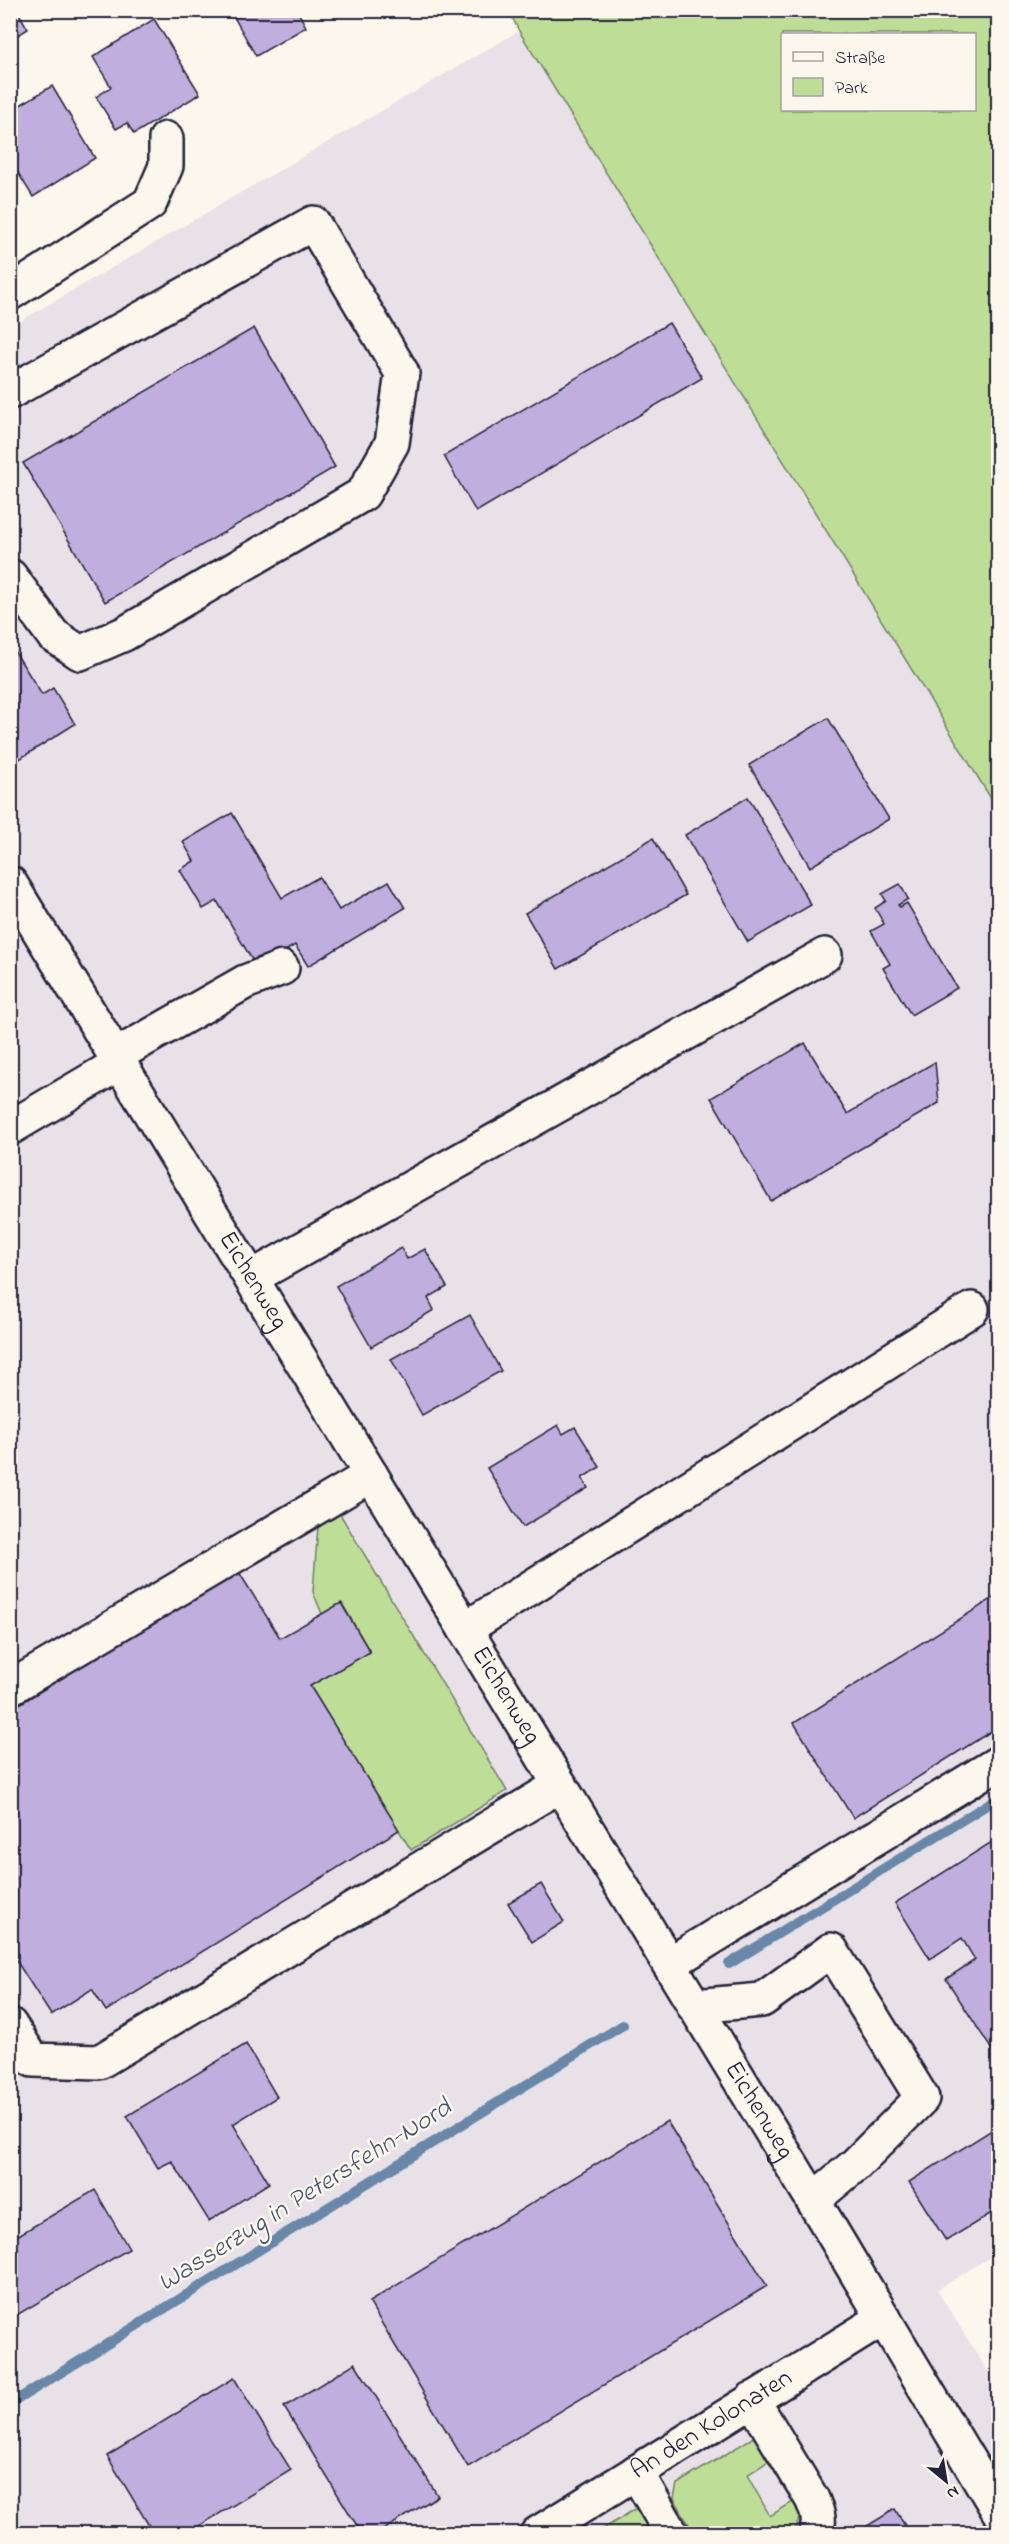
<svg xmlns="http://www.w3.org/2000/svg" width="1009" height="2544" font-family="'Indie Flower',sans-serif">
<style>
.built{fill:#e9e1e8}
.green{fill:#bede97;stroke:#708069;stroke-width:1.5;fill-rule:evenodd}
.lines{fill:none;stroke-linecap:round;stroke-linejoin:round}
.stream{stroke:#6887a9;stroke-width:10}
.building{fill:#c0aede;stroke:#22223b;stroke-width:1.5}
.minor-casing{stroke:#22223b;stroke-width:38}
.minor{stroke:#fbf7ec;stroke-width:33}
.labels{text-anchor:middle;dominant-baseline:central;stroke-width:5;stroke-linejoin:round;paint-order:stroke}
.street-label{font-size:26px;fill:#22223b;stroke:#fbf7ec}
.water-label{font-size:27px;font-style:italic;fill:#455572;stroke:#fbf7ec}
</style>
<rect width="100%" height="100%" fill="#fbf7ec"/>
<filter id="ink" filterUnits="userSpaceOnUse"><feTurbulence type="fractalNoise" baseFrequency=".0167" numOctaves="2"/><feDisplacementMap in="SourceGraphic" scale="12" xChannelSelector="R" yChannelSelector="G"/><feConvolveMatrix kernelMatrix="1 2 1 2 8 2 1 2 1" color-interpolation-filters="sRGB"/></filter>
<g filter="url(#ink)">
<path class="built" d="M519,31l479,779v1442l-61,38 61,98v145h-987l-1,-2206z"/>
<g class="green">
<path d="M509,11h489v799l-479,-779zM782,34h192v76h-192z"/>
<path d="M340,1514l167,277 -96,59 -101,-164 60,-34 -28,-49 -20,11 -9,-22 5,-66z"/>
<path d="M757,2435l15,24 -25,16 23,41 26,-16c4,14 5,22 -4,33h-98l-20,-35 3,-14z"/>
<path d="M643,2504l18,30h-66z"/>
</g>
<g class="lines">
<g class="stream">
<path d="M729,1964l269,-166"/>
<path d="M10,2404l613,-379"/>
</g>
</g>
<g class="building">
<path d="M10,10h7l11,19 -18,11z"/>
<path d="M230,10h67l9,17 -50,29z"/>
<path d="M154,19l46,75 -66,40 -7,-11 -11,6 -20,-32 15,-10 -18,-30z"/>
<path d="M52,86l43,72 -62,39 -23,-37v-49z"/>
<path d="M669,323l33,55 -226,134 -32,-56z"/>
<path d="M254,328l81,139 -230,135 -82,-139z"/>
<path d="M10,644l32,51 11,-7 22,36 -57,36 -8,-12z"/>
<path d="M828,718l61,101 -79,48 -61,-102z"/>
<path d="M748,797l63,108 -63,37 -63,-107z"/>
<path d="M232,813l50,85 37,-21 20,33 50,-29 16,27 -97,58 -13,-21 -38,23 -40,-67 -14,8 -23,-39 14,-9 -11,-19z"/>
<path d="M653,838l33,57 -128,74 -33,-56z"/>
<path d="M900,884l8,15 -10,6 2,2 7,-4 50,85 -46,27 -28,-47 7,-4 -19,-33 13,-7 -9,-16 11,-7 -4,-7z"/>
<path d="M805,1043l42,71 88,-52 4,41 -168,98 -60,-103z"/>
<path d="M401,1248l6,11 18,-10 22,38 -19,11 6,12 -63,37 -35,-61z"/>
<path d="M470,1315l31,56 -79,44 -31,-56z"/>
<path d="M558,1425l5,9 12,-7 25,40 -18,11 6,10 -65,39 -36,-59z"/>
<path d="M237,1569l43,69 61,-35 29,49 -60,34 89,144 -293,181 -14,-22 -41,26 -41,-64v-241z"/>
<path d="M998,1595v132l-145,91 -59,-95z"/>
<path d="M998,1838v207l-6,5 -46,-71 29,-19 -13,-22 -32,21 -35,-56z"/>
<path d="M541,1884l23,38 -32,20 -24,-39z"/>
<path d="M246,2044l31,53 -44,27 36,59 -60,38 -37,-60 -14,7 -31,-52z"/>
<path d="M667,2121l100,165 -299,181 -99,-165z"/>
<path d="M998,2126v83l-52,32 -37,-59z"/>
<path d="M95,2190l34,59 -119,70v-79z"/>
<path d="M355,2363l83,133 -61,38h-15l-78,-127z"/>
<path d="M234,2378l57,92 -105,64h-32l-47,-78z"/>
<path d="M895,2509l15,25h-56z"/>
</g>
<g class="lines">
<g class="minor-casing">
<g id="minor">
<path d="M10,293l140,-90 16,-37v-27"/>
<path d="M10,392l303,-169 89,150 -10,70 -29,51 -239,140 -44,19 -27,-18 -43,-59"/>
<path id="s1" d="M10,883l803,1317 185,310"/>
<path d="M115,1056l130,-74 37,-14"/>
<path d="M10,1128l110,-65"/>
<path d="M251,1278l574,-323"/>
<path d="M465,1629l507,-320"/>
<path d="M10,1688l361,-213"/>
<path d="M669,1964l329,-201"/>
<path d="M694,2006l68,-6 69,-50 91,148 -67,67 -42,35"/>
<path d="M10,2025l23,35 66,2 461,-277"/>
<path d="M752,2399l60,100c5,12 9,22 4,35"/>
<path d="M636,2472l36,62"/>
<path id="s2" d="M537,2534l347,-216"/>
</g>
</g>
<use href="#minor" class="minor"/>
</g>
</g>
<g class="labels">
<g class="street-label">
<text stroke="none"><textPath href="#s1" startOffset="466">Eichenweg</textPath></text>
<text stroke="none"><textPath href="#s1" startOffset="952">Eichenweg</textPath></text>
<text stroke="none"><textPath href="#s1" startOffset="1438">Eichenweg</textPath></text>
<text stroke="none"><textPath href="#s2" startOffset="206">An den Kolonaten</textPath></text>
</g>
<g class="water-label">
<text transform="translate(305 2196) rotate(-32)">Wasserzug in Petersfehn-Nord</text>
</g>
</g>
<rect width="1009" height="2544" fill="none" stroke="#fbf7ec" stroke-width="36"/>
<rect x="18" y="18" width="973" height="2508" fill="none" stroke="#22223b" stroke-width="2" filter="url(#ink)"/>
<rect x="781" y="33" width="195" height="78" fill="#fbf7ec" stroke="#a4a2a5" stroke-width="1.5"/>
<rect x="793" y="52" width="30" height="9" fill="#fbf7ec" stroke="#a4a2a5" stroke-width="1.5"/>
<text x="835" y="63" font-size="18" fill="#22223b">Straße</text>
<rect x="793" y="78" width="30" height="18" fill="#bede97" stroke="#a4a2a5" stroke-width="1.5"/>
<text x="835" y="93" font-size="18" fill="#22223b">Park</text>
<g transform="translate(946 2481) rotate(150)" stroke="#fbf7ec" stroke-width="4.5" paint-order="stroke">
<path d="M0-4.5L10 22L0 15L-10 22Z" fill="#22223b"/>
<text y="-9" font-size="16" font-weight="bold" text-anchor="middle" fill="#22223b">N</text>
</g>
</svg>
